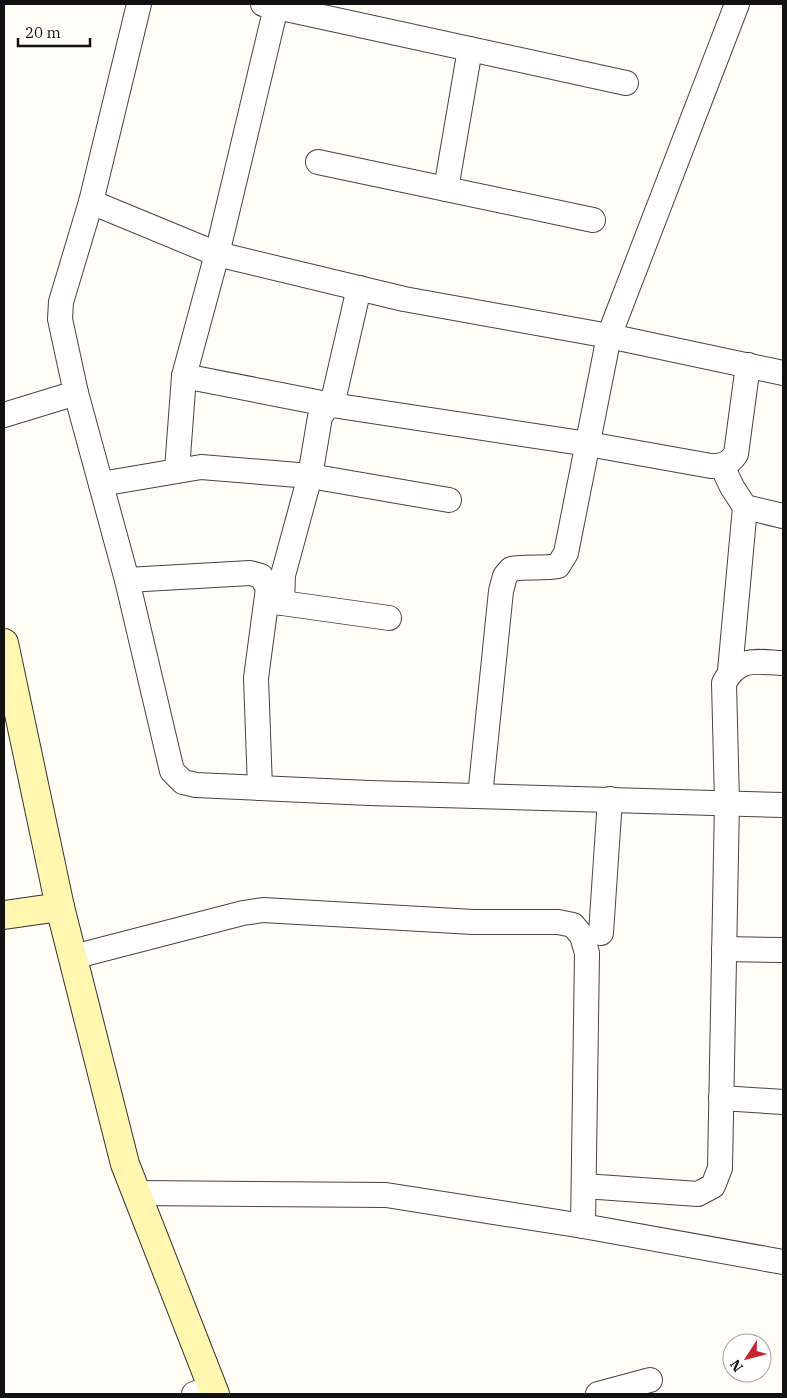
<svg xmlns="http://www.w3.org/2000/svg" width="787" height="1398" font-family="'IBM Plex Serif',serif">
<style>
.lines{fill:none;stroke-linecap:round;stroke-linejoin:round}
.street-casing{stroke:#444;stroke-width:26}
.secondary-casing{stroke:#333;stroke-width:30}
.street{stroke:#fff;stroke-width:24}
.secondary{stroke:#fff6b0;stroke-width:28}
</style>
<rect width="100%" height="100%" fill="#fffdf5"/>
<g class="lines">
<g class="street-casing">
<g id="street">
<path d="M139,4l-48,198 -30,100 -1,17 16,74 51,187 45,191 11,11 13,3 173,8 414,12"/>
<path d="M263,4l363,79"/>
<path d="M318,162l275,58"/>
<path d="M446,189l24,-140"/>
<path d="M91,202l126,52 187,45 205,37 174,37"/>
<path d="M184,376l148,29 27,-117"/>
<path d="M4,415l72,-22"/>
<path d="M722,466l10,21 13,20 38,9"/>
<path d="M177,470l7,-94 33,-122 59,-247"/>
<path d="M101,484l100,-17 109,9 139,24"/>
<path d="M127,580l123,-7 11,3 7,12 -12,90 4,110"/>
<path d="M268,601l121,17"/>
<path d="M282,603l1,-28 27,-99 10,-59 5,-8 7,-4 256,39 123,22c12,0 18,-2 25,-12l12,-89"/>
<path d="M730,671l15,-164"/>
<path d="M480,796l21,-205 4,-15 6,-7c16,-3 31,0 47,-3l8,-13 43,-217 128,-332"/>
<path d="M601,933l9,-134"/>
<path d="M724,949l59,1"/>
<path d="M73,957l170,-44 20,-3 210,12h85l15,3 9,11 5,17 -4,273"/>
<path d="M721,1098l62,4"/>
<path d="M584,1186l114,8 15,-8 7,-18 7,-366 -3,-119c14,-27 33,-21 59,-20"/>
<path d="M136,1193l250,2 197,31 200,36"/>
<path d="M194,1394l18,-7"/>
<path d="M598,1394l52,-14"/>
</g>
</g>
<g class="secondary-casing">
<g id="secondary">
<path d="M4,643l56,264 65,257 90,230"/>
<path d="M4,915l56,-8"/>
</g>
</g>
<use href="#street" class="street"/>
<use href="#secondary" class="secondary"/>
</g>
<rect width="787" height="1398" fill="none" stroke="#111111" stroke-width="10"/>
<g transform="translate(747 1358) rotate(234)"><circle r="24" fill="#ffffff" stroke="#a0a0a0"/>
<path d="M0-4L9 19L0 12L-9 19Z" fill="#c4262e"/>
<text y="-8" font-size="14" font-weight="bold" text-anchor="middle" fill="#111111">N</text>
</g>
<path d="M18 38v8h72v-8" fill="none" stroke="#111111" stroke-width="2.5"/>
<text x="25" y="38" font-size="15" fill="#111111" stroke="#ffffff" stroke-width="4" paint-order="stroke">20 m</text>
</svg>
